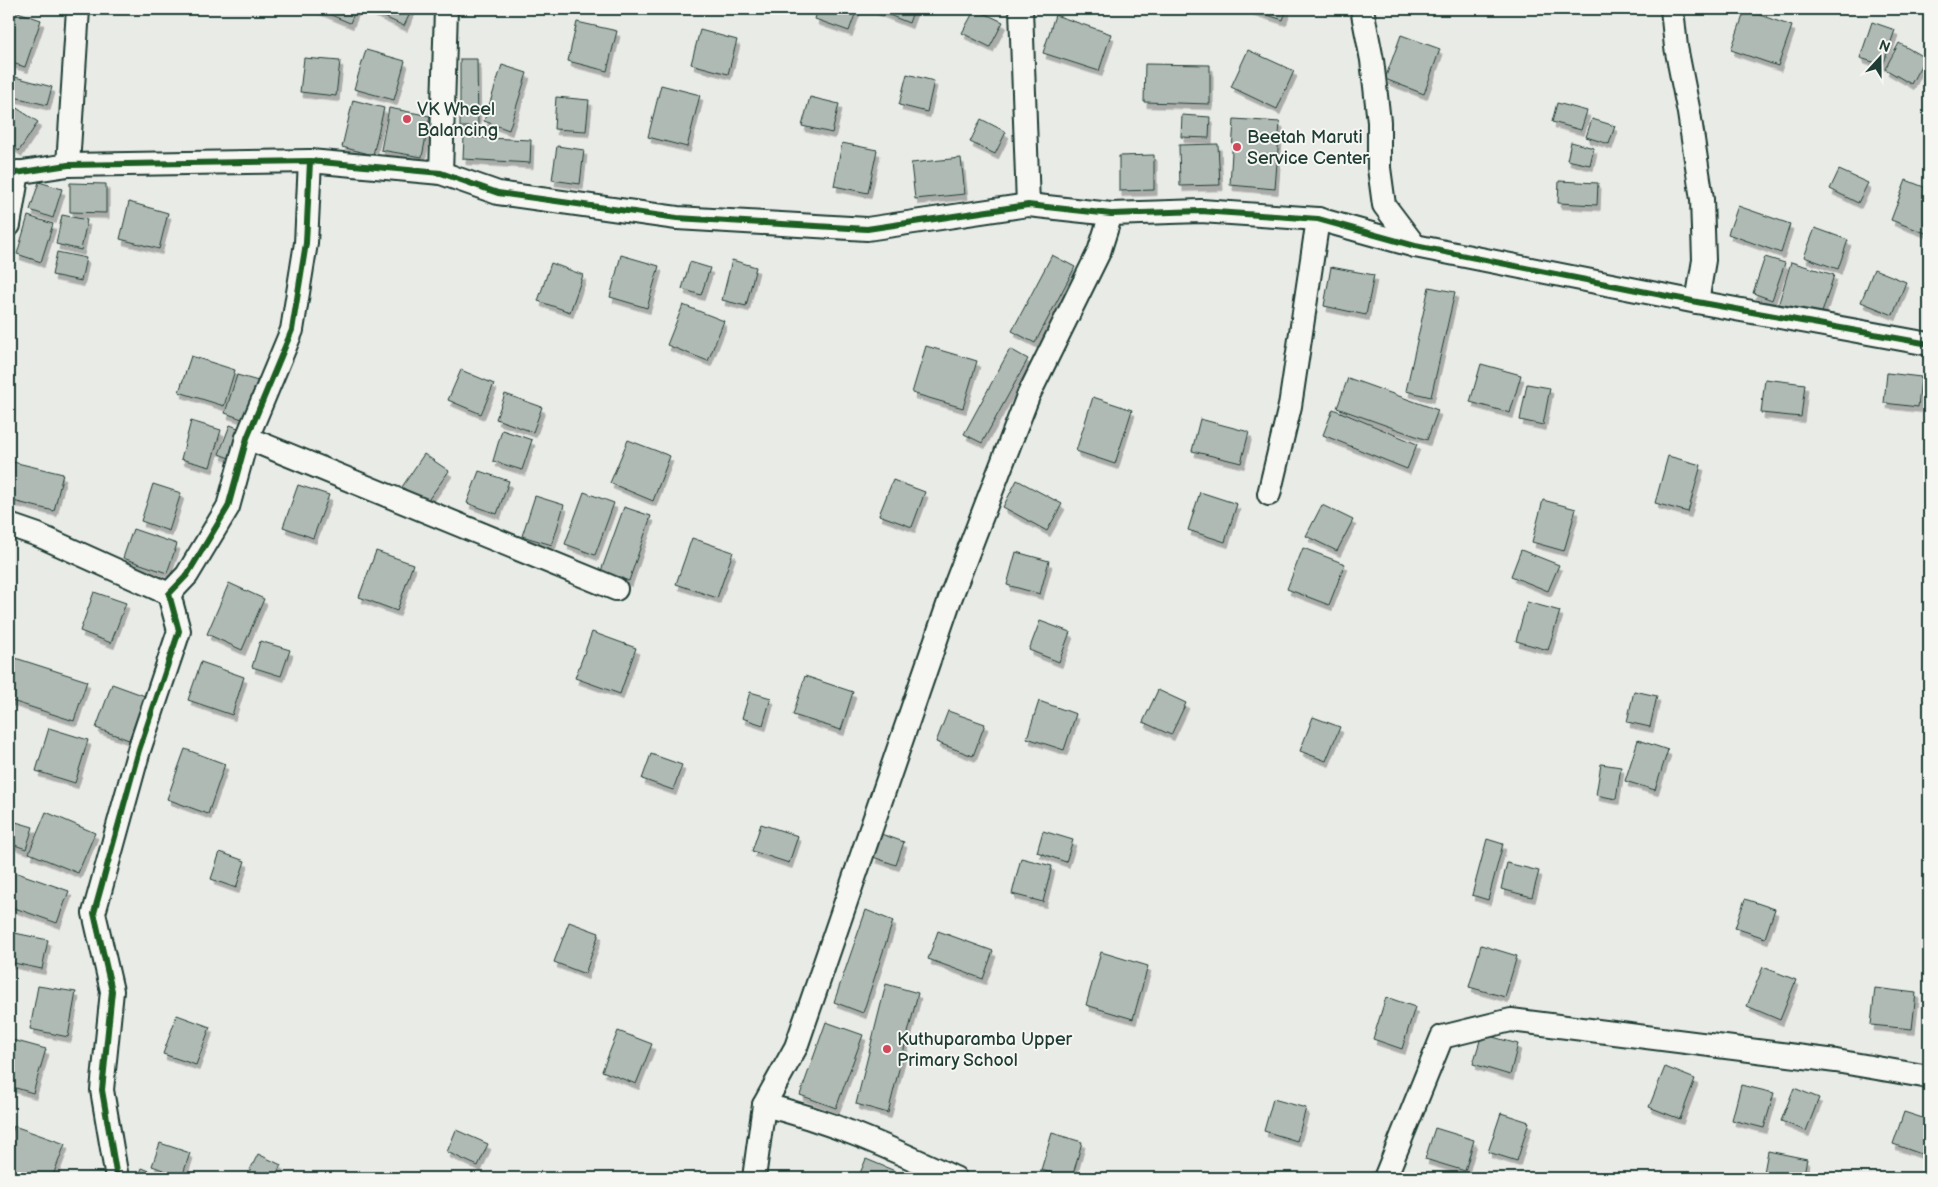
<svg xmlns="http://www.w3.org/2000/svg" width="1938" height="1187" font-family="'Balsamiq Sans',sans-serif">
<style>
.building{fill:#b0bab5;stroke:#1f3d34;filter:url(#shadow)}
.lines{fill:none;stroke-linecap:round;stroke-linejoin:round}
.minor-casing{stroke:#1f3d34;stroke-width:26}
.minor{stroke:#f6f6f2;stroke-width:22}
.cycleway-casing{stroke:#f6f6f2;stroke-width:9}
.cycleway{stroke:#1b5e20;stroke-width:6}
.poi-dot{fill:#d1495b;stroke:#f6f6f2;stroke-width:2}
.labels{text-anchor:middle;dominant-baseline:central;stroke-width:4;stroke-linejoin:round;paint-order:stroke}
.poi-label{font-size:18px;fill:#1f3d34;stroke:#f6f6f2;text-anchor:start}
</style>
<defs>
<filter id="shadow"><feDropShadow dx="3" dy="5.5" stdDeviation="0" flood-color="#0004"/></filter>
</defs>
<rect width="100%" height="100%" fill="#e9ebe7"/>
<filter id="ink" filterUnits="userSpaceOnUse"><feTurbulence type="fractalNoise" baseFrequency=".02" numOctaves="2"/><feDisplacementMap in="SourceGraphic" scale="10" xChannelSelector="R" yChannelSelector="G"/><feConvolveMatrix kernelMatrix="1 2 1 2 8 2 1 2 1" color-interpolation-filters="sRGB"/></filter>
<g filter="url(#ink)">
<g class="building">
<path d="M9,9l32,11 -16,47 -16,-5z"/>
<path d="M317,9h39l-6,14z"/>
<path d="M367,9h45l-8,17z"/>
<path d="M818,9h39l-8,22 -34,-12z"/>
<path d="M874,9h40l-5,14z"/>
<path d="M975,9l28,13 -13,25 -28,-14z"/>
<path d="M1249,9h38l-4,11z"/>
<path d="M1745,10l47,16 -14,40 -47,-16z"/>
<path d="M1055,15l56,19 -12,37 -56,-18z"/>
<path d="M577,22l40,9 -10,40 -39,-10z"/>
<path d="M1872,22l23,8 -12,35 -23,-7z"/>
<path d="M700,30l37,10 -9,34 -37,-10z"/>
<path d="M1401,35l39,14 -16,45 -39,-15z"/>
<path d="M1899,43l26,15 -14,26 -26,-15z"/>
<path d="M366,50l39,11 -11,39 -40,-11z"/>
<path d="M1248,50l46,21 -17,38 -46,-22z"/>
<path d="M304,58l36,3 -4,35 -36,-4z"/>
<path d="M460,59h17l1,68h-18z"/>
<path d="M1145,64l65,1v39l-66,-2z"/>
<path d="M502,65l25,8 -18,57 -25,-9z"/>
<path d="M907,74l27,7 -7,31 -28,-7z"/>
<path d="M15,77l37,10 -5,18 -37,-9z"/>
<path d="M661,85l39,10 -13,52 -39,-10z"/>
<path d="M556,97l33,3 -3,31 -32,-2z"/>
<path d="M810,97l29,7 -7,29 -30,-7z"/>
<path d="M353,100l31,8 -11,47 -31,-8z"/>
<path d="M9,103l29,19 -19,29 -10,-7z"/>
<path d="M1557,103l30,8 -6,19 -29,-8z"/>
<path d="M389,108l41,8 -8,41 -41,-7z"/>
<path d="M1182,115l28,2 -1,21 -28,-1z"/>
<path d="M981,119l25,13 -11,22 -25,-12z"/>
<path d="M1234,119l46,3 -5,67 -45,-4z"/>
<path d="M1592,119l23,7 -6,18 -23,-7z"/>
<path d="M464,137l67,3 -1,23 -67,-4z"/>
<path d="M1571,142l23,6 -4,17 -23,-5z"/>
<path d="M842,143l35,7 -9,43 -34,-7z"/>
<path d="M1218,144l2,41 -40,1 -1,-41z"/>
<path d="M557,146l27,4 -4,34 -28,-4z"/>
<path d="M1154,155v35l-35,1v-35z"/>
<path d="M961,158l4,36 -50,5 -4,-36z"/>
<path d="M1839,170l29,13 -10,20 -28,-14z"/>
<path d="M1906,180l23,9v41l-1,4 -37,-14z"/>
<path d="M1559,181l39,2 -1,22 -39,-2z"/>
<path d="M39,182l23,7 -9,29 -23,-8z"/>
<path d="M70,183l36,1v29l-36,-1z"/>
<path d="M129,202l39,11 -9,36 -39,-10z"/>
<path d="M1738,206l52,18 -9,29 -53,-19z"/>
<path d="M62,215l25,5 -6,30 -25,-6z"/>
<path d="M28,216l25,8 -12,38 -24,-8z"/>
<path d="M1815,228l33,12 -10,29 -34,-12z"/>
<path d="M57,252l29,6 -5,23 -29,-6z"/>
<path d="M621,255l38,11 -12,42 -37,-11z"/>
<path d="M1052,255l23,12 -40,76 -23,-12z"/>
<path d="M1765,257l20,6 -13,37 -19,-7z"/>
<path d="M732,260l24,7 -10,39 -24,-6z"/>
<path d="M690,262l20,6 -9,27 -19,-6z"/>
<path d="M1791,262l43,13 -14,44 -42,-13z"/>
<path d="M551,263l32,12 -13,37 -32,-11z"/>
<path d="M1331,267l43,8 -8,40 -42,-9z"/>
<path d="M1874,269l32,13 -13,33 -32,-13z"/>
<path d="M1429,287l26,5 -24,105 -25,-6z"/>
<path d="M683,305l41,16 -16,40 -41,-16z"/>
<path d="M926,346l51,15 -14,47 -51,-15z"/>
<path d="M1010,349l18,10 -46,84 -18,-9z"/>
<path d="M191,356l44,14 -11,36 -45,-14z"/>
<path d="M1481,364l40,11 -11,38 -40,-11z"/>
<path d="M461,370l33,14 -13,30 -33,-14z"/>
<path d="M1887,373l34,4 -3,30 -34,-4z"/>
<path d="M237,375l21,6 -13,39 -20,-7z"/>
<path d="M1348,378l90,32 -11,30 -90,-32z"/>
<path d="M1765,379l40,5 -4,33 -40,-4z"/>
<path d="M1527,384l23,4 -7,37 -23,-5z"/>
<path d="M505,394l37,13 -9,25 -37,-13z"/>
<path d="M1093,397l39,13 -17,54 -39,-13z"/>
<path d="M1333,409l84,35 -10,25 -84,-34z"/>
<path d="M1200,419l49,13 -8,31 -49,-12z"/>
<path d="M191,421l30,9 -11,37 -29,-8z"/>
<path d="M230,425l16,6 -12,29 -15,-6z"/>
<path d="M502,430l30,10 -10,30 -29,-9z"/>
<path d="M628,440l42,16 -17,45 -43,-18z"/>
<path d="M424,454l25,17 -23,32 -24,-16z"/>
<path d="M1668,456l33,9 -13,47 -33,-9z"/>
<path d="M13,462l50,12 -9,37 -45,-11v-19z"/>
<path d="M479,471l30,10 -12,33 -30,-11z"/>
<path d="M893,480l32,12 -13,35 -33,-12z"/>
<path d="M1017,480l45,24 -15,27 -44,-24z"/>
<path d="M153,484l28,9 -12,38 -28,-10z"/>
<path d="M298,485l31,10 -16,43 -30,-11z"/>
<path d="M584,492l30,11 -19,52 -30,-11z"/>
<path d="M1200,492l37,12 -12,38 -37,-12z"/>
<path d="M535,496l29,9 -12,40 -30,-9z"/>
<path d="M1543,500l33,9 -12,42 -32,-9z"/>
<path d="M1322,505l31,15 -16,31 -31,-15z"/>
<path d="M624,507l27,9 -22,65 -28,-10z"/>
<path d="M133,529l44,15 -10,29 -44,-15z"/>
<path d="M692,538l41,14 -16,46 -41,-14z"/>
<path d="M1303,548l42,16 -16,41 -42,-16z"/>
<path d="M1521,550l38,15 -11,26 -37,-15z"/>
<path d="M376,551l37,13 -16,47 -38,-14z"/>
<path d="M1016,552l33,9 -9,33 -33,-9z"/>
<path d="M229,583l35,16 -22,51 -35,-16z"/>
<path d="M94,592l32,11 -15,40 -31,-12z"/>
<path d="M1527,602l33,9 -12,39 -32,-9z"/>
<path d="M1040,621l30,11 -11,30 -30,-12z"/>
<path d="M592,632l44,16 -16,46 -45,-16z"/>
<path d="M260,641l30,9 -9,26 -29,-9z"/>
<path d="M9,656l78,25 -13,40 -65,-21z"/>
<path d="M201,662l43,15 -12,38 -44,-15z"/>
<path d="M805,676l48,16 -12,38 -48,-15z"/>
<path d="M112,684l33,12 -16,44 -33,-12z"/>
<path d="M1158,690l28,13 -15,32 -28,-13z"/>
<path d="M1634,691l23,5 -7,31 -23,-5z"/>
<path d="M750,692l21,6 -8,27 -21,-7z"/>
<path d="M1039,701l37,13 -12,36 -37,-12z"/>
<path d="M948,711l37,13 -12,32 -37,-14z"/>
<path d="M1313,717l27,10 -14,34 -26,-10z"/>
<path d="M49,728l39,12 -13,43 -39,-12z"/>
<path d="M1638,740l30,10 -13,40 -30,-9z"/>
<path d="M185,749l40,15 -17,50 -41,-15z"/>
<path d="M651,754l31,11 -9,25 -31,-11z"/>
<path d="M1601,764l20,3 -5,32 -20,-4z"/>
<path d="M46,812l49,21 -17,40 -49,-20z"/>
<path d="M9,820l24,7 -7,22 -17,-6z"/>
<path d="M761,824l37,12 -9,27 -37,-12z"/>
<path d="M1043,831l30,9 -7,22 -29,-10z"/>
<path d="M881,834l23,8 -8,23 -23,-8z"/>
<path d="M1487,839l16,5 -15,56 -16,-5z"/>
<path d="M220,852l25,9 -9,27 -25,-9z"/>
<path d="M1021,858l31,8 -9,36 -31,-8z"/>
<path d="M1507,863l32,8 -7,26 -31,-8z"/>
<path d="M9,870l60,21 -12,32 -48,-17z"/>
<path d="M1745,899l30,10 -10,29 -30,-10z"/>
<path d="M866,910l27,11 -30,92 -29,-11z"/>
<path d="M569,922l30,11 -14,41 -31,-12z"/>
<path d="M938,931l55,20 -10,28 -55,-20z"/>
<path d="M10,932l38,8 -6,29 -33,-7z"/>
<path d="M1481,945l36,11 -12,41 -36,-10z"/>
<path d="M1101,952l47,14 -15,53 -47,-14z"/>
<path d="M1763,967l33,13 -16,40 -33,-14z"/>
<path d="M886,984l32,9 -30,120 -32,-9z"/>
<path d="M38,986l38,6 -8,45 -38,-8z"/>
<path d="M1875,988l41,5 -4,36 -41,-4z"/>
<path d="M1386,997l29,10 -13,42 -29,-10z"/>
<path d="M177,1015l33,12 -14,38 -33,-11z"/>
<path d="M826,1022l37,13 -27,73 -36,-13z"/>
<path d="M618,1031l34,13 -16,40 -34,-13z"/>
<path d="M1482,1034l36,10 -8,31 -37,-11z"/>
<path d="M9,1039l37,10 -13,44 -24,-7z"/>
<path d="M1665,1067l30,12 -15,40 -31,-12z"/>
<path d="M1741,1085l33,8 -10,35 -32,-8z"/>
<path d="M1794,1088l25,10 -13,33 -25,-10z"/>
<path d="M1273,1099l33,9 -9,33 -33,-10z"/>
<path d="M1904,1112l25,8v30l-2,6 -34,-12z"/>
<path d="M1501,1113l28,9 -12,39 -29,-9z"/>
<path d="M14,1126l51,18 -13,34h-43v-38z"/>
<path d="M1435,1128l39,12 -9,31 -40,-12z"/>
<path d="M456,1130l32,14 -10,22 -31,-14z"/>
<path d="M1052,1133l30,9 -10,36 -31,-8z"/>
<path d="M160,1143l30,10 -8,24 -30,-11z"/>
<path d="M1768,1151l39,8 -4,19h-40z"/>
<path d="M258,1154l23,11 -7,13h-28z"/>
<path d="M866,1159l29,12 -3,7h-34z"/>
<path d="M142,1168l25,10h-29z"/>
</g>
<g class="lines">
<g class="minor-casing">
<g id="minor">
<path d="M1021,9l7,196"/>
<path d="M1362,9l10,51 7,62v46l5,37 31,41"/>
<path d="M1672,9l4,38 13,66 13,86 2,61 -7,42"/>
<path d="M68,165l10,-156"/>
<path d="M441,173l5,-164"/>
<path d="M9,174l59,-9 242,-4 131,12 57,20 179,25 190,11 161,-24 83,9 90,-3 117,8 97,27 282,56 232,42"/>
<path d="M9,225l9,-53"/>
<path d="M247,438l369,151"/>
<path d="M1269,494l21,-88 28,-187"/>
<path d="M9,525l29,10 131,59"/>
<path d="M764,1105c68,16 128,44 191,73"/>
<path d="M117,1178l-15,-88 10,-99 -18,-78 45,-163 40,-119 -10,-37 18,-19 41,-68 19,-69 45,-108 14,-87 4,-82"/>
<path d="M754,1178l10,-73 32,-58 154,-448 78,-203 71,-144 12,-38"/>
<path d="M1385,1178l57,-141 69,-17 325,41 93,16"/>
</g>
</g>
<use href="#minor" class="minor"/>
<g class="cycleway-casing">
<g id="cycleway">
<path d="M9,174l59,-9 242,-4 131,12 57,20 179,25 190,11 161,-24 83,9 90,-3 117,8 97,27 282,56 232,42"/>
<path d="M117,1178l-15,-88 10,-99 -18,-78 45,-163 40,-119 -10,-37 18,-19 41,-68 19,-69 45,-108 14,-87 4,-82"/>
</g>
</g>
<use href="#cycleway" class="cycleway"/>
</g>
</g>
<g class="poi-dot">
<circle cx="407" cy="119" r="5"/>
<circle cx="1237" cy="147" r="5"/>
<circle cx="887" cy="1049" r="5"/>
</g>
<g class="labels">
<g class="poi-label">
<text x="417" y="109">VK Wheel<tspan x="417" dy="21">Balancing</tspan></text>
<text x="1247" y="137">Beetah Maruti<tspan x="1247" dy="21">Service Center</tspan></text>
<text x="897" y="1039">Kuthuparamba Upper<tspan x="897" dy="21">Primary School</tspan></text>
</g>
</g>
<rect width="1938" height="1187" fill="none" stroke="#f6f6f2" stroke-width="30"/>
<rect x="15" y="15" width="1908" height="1157" fill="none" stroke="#1f3d34" stroke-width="2" filter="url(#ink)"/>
<g transform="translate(1880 58) rotate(21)" stroke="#f6f6f2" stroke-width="4" paint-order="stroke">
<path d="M0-4L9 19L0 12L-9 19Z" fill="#1f3d34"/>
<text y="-8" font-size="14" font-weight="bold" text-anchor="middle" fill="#1f3d34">N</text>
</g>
</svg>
